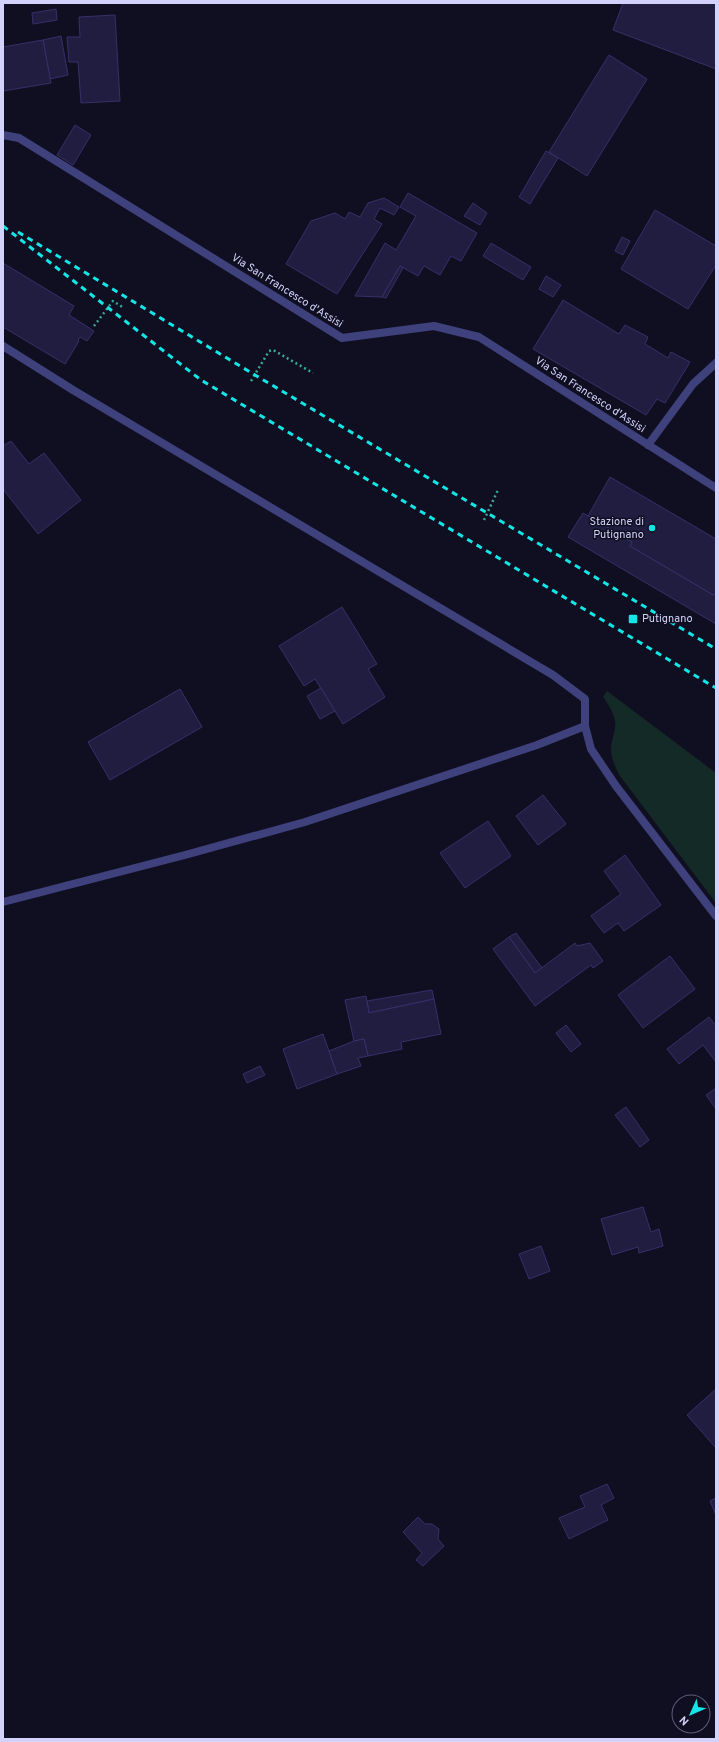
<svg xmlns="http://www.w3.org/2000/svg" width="719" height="1742" font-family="Overpass,sans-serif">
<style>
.green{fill:#132a27}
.building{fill:#201d40;stroke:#36306a}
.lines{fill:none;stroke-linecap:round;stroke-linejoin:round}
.path{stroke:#38aa98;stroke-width:2.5;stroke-dasharray:2 3;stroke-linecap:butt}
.street{stroke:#3e417c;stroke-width:8}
.rail{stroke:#12e6e7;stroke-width:3;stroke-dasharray:6 5;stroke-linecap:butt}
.poi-dot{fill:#12e6e7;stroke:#100f21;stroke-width:1.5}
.labels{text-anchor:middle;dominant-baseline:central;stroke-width:3;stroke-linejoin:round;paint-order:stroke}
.street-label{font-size:11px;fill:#d3d2fb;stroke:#100f21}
.poi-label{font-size:11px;fill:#d3d2fb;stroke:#100f21;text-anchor:end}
</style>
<rect width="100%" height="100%" fill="#100f21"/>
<path class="green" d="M607,691l109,82v130l-96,-127c-4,-8 -9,-17 -9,-27 0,-6 3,-14 4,-21 2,-11 -6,-23 -12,-31z"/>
<g class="building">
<path d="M623,3h93v66l-103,-39z"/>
<path d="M56,9l1,11 -24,4 -1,-11z"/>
<path d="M115,15l5,86 -39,2 -3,-41h-9l-2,-25h13l-1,-20z"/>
<path d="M61,36l7,39 -18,4 -7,-39z"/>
<path d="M43,40l8,43 -48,8v-44z"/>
<path d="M609,55l38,24 -60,97 -38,-24z"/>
<path d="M75,125l16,10 -18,30 -16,-10z"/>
<path d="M546,151l12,7 -28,46 -11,-7z"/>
<path d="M408,193l69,40 -16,28 -10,-5 -11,19 -16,-9 -6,10 -18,-10 -18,31 -27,-1 30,-53 11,7 20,-34 -16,-9z"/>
<path d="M384,198l15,9 -5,8 -14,-7 -6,11 8,5 -45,70 -51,-30 25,-43 24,-8 10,6 4,-7 11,5 8,-14z"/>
<path d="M473,203l14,10 -7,12 -16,-9z"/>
<path d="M655,210l61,36v19l-28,44 -67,-40z"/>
<path d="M622,237l8,4 -7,14 -8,-4z"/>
<path d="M491,243l40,24 -8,13 -40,-24z"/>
<path d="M3,263l71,43 -5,9 25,16 -7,10 -7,-4 -2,3 1,1 -14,23 -62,-37z"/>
<path d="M400,266l3,2 -17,30 -4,-1z"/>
<path d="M546,276l15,9 -8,12 -14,-8z"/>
<path d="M563,300l56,34 6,-9 23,12 -3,7 23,14 3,-6 19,10 -25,41 -8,-4 -11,16 -113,-66z"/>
<path d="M11,441l18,23 15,-11 37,47 -43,34 -35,-45v-43z"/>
<path d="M610,477l106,62v54l-3,2 -83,-49 2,-4 -44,-26z"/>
<path d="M583,513l49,29 -2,4 83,49 3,-2v31l-148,-87z"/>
<path d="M342,607l35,57 -9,5 17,28 -42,27 -28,-45 -11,7 -25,-40z"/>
<path d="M321,688l14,23 -15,8 -13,-23z"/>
<path d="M180,689l22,38 -92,53 -22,-38z"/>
<path d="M543,795l23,29 -28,21 -22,-29z"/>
<path d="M488,821l23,35 -46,32 -25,-35z"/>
<path d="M625,855l36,50 -37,26 -6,-8 -14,10 -13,-17 30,-22 -17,-23z"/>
<path d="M516,933l26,35 -7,5 -26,-36z"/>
<path d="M509,937l26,36 40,-30 2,3 13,-3 13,18 -10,7 -2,-3 -56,41 -42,-57z"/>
<path d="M670,956l25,33 -52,39 -25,-33z"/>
<path d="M432,990l2,9 -65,14 -2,-12z"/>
<path d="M366,996l3,17 65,-14 7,35 -40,8 1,7 -34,7 -4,-17 -10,2 -9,-41z"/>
<path d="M709,1017l7,9v36l-13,-17 -24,19 -12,-15z"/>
<path d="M566,1025l15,19 -10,8 -15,-19z"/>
<path d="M323,1034l14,40 -40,15 -14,-40z"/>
<path d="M364,1039l4,17 -10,2 3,8 -24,8 -8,-23 25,-10z"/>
<path d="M260,1066l5,9 -18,8 -4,-9z"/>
<path d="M716,1088v21l-10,-14z"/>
<path d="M626,1107l23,33 -9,7 -25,-32z"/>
<path d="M643,1207l8,25 8,-3 4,17 -24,7 -1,-6 -26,8 -11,-36z"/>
<path d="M541,1246l9,25 -21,8 -10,-25z"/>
<path d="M716,1389v59l-29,-33z"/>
<path d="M607,1484l7,14 -13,7 7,15 -39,19 -10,-21 26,-11 -5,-11z"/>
<path d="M716,1498v17l-6,-14z"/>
<path d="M418,1517l7,7h7l7,5 -1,10 6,7 -21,20 -7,-6 6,-7 -19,-21z"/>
</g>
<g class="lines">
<g class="path">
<path d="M94,326l19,-25 11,7"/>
<path d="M251,381l18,-30 4,-1 40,23"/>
<path d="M484,520l14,-30"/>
</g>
<g class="street">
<path d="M3,135l16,3 323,200 92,-12 45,11 237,151"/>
<path d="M3,346l70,44 480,285 32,24v27l6,23 25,37 100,130"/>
<path d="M648,445l45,-61 23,-21"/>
<path d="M3,902l182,-47 120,-33 232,-77 48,-19"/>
</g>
<g class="rail">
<path d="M3,226l198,154 515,308"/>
<path d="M18,232l237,143 461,274"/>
</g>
</g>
<g class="poi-dot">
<circle cx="652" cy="528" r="4"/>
<rect x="628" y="614" width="10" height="10" rx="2"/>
</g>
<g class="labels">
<g class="street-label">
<text transform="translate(287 291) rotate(32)">Via San Francesco d'Assisi</text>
<text transform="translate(590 395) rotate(33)">Via San Francesco d'Assisi</text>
</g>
<g class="poi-label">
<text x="644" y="522">Stazione di<tspan x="644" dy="13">Putignano</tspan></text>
<text x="642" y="619" text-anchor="start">Putignano</text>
</g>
</g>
<rect width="719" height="1742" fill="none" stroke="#d3d2fb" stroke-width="8"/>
<g transform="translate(691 1714) rotate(225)"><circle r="19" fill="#100f21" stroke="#5e5d78"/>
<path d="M0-3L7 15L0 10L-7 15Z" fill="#12e6e7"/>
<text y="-6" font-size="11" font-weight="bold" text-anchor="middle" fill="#d3d2fb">N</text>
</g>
</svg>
